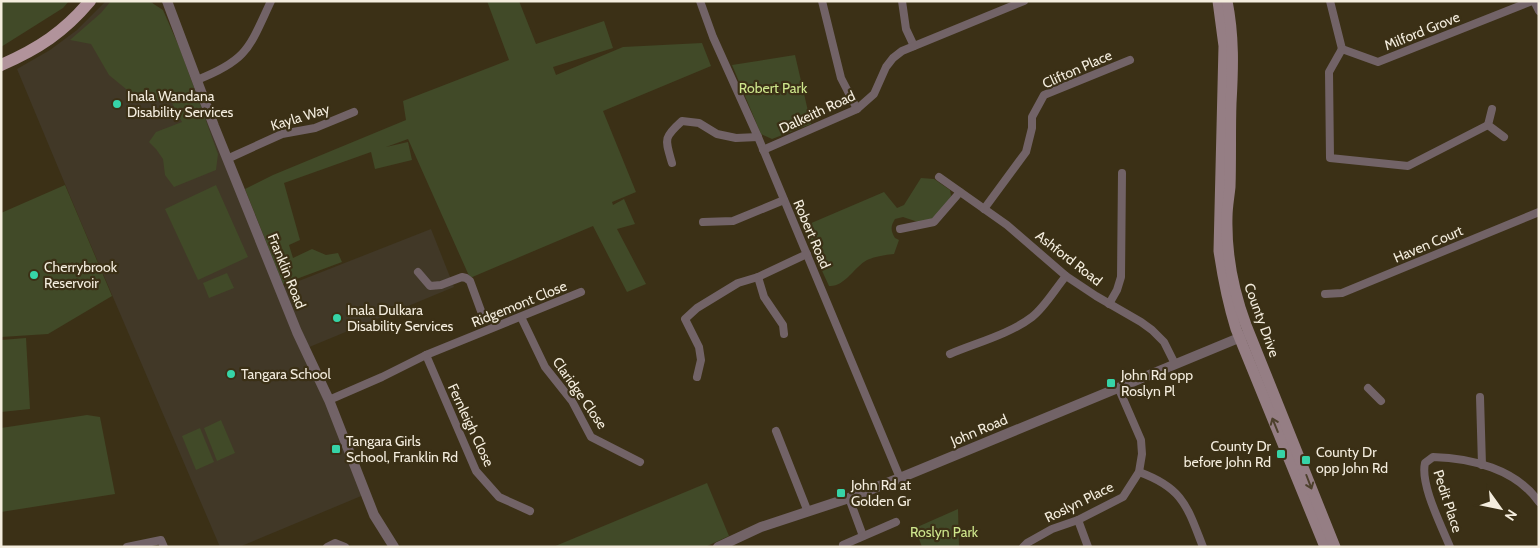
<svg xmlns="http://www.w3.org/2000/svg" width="1540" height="548" font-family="Cabin,sans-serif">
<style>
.education{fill:#413827}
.green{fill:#414a28}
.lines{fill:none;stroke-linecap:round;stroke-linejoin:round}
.minor{stroke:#726367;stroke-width:8}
.tertiary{stroke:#726367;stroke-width:10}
.secondary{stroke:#957e84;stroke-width:11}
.primary{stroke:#b1939b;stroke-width:12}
.oneway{stroke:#4d402c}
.poi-dot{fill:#36d4a7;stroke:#3b3016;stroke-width:2}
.labels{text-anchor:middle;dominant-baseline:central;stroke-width:4.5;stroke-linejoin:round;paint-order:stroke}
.street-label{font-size:14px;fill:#f4edde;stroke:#3b3016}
.park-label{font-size:14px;fill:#cee68c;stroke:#3b3016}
.poi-label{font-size:14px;fill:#f4edde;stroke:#3b3016;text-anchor:start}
</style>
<rect width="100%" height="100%" fill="#3b3016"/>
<g class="education">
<path d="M106,1h46l40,81 174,412 -127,53h-19l-140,-327 -63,-151 33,-19 27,-20z"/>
<path d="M431,229l23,58 -147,61 -26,-60z"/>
</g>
<g class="green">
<path d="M1,1h68l-6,7 -62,39z"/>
<path d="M111,1h38l14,9 17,39 38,105 -2,16 -42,17 -9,-12 -2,-16 -7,-10 -7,-7 7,-10 26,-10 -11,-21h-26l-8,-3 -28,-23 -18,-31 -21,-4 31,-27z"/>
<path d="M487,1h32l17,43 68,-23 9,27 -60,19 3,8 67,-28 79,-4 9,23 -108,45 33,81 -24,10 1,3 11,-6 11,25 -18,5 29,55 -19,8 -34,-66 -123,52 -62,-139 -22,8 22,-5 4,18 -37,9 -4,-17 -87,31 16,57 -11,5 4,13 19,-9 14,6 12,-2 4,9 -59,22 -38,-95 28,-14 133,-55 -3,-19 106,-41z"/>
<path d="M795,55l16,69 -39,15 -11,-5 -29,-69z"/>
<path d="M921,178l13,1 16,11 1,6 -5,9 -13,14 -15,3 -15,-5 -8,2c-5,8 -4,12 0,19l4,2 -5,14c-9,1 -18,2 -27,6 -13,7 -22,27 -38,26l-27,-59 82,-35 13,16 7,-3z"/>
<path d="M65,185l47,111 -64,38 -47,3v-124z"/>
<path d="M216,185l32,72 -50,23 -33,-71z"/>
<path d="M227,273l7,15 -25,10 -6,-15z"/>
<path d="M26,338l4,71 -29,3v-72z"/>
<path d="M87,415l13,2 15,77 -114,18v-84z"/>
<path d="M221,420l14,33 -18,8 -13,-33z"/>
<path d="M200,428l14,34 -18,8 -14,-34z"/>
<path d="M707,483l22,53 -24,11h-152z"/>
<path d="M958,509l1,38h-37l-7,-19z"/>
</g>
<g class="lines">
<g class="minor">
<path d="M700,1l13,36 45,100 142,341"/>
<path d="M822,1l19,77 16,31"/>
<path d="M902,1l4,28 8,17"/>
<path d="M1330,1l12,48"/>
<path d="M1534,1l5,10"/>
<path d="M197,80c51,-20 52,-32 74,-79"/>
<path d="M1492,109l-4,16 16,12"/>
<path d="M1488,125l-80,41 -78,-8 -1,-86 13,-23 36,13 154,-61"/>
<path d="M763,150l94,-41 17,-15 12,-27 7,-9 9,-7 122,-50"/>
<path d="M227,159l55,-25 33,-6 39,-16"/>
<path d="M672,163c-7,-24 -9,-25 10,-42l17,2 18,11 19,4 22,-1"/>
<path d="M939,177l68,48 59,51 30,20 45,26 11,8 12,12 11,22"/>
<path d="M984,209l42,-57 6,-24v-11l12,-22 86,-35"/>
<path d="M703,222l30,-1 51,-21"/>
<path d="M900,229l34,-7 26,-30"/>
<path d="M418,272l12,14 11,-1 21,-8 4,1 4,3 11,30"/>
<path d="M758,277l6,20 19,28 1,9"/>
<path d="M1325,294l17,-1 197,-81"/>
<path d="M1109,304l8,-14 4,-13 1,-104"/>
<path d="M521,317l24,50 27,34 19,36 49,25"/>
<path d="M950,354c26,-11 60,-20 82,-37 13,-10 23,-28 34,-41"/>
<path d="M426,355l50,116 23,26 31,14"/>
<path d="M697,377l4,-17 -2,-13 -14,-28 12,-11 41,-25 20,-6 49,-23"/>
<path d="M1368,388l13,13"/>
<path d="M1480,397l2,68"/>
<path d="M329,400l53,-23 44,-22 155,-63"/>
<path d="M776,431l32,81"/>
<path d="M1139,472c44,16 48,34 64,75"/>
<path d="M849,498l14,38"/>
<path d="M1078,520l10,27"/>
<path d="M843,545l53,-23"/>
<path d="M127,547l34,-7 3,7"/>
<path d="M327,547l8,-4 10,4"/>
<path d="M1023,547l4,-4 25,-14 26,-9 45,-23 16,-25 3,-18 -1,-14 -23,-53"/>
<path d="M1450,547c-9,-22 -30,-63 -25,-84l8,-6c38,1 83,12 106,45"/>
</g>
<g class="tertiary">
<path d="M167,1l47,125 83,206 32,68 45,115 20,32"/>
<path d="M718,547l43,-20 88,-29 51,-20 346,-143"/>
</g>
<g class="secondary">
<path d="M1218,1l6,45 -5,205c4,27 9,52 17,78l89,218"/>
<path d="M1227,1c7,35 6,67 4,102 -1,28 0,56 -1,84 -1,10 -3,20 -3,30 -1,38 6,73 19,108l89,222"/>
</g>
<path class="primary" d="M1,65c37,-16 63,-33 89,-64"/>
</g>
<defs><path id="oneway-shaft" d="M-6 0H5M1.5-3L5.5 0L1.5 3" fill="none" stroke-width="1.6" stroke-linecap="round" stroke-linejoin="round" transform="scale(1.25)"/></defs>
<g class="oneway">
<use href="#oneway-shaft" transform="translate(1275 425) rotate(-112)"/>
<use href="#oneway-shaft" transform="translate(1309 482) rotate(69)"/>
</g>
<g class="poi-dot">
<circle cx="117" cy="104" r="5"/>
<circle cx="34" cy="275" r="5"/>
<circle cx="337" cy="318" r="5"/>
<circle cx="231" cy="374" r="5"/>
<rect x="1106" y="378" width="10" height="10" rx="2.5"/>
<rect x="331" y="444" width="10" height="10" rx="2.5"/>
<rect x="1276" y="449" width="10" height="10" rx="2.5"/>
<rect x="1301" y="455" width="10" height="10" rx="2.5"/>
<rect x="836" y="488" width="10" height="10" rx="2.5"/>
</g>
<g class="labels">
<g class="street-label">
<text transform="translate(1422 31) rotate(-22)">Milford Grove</text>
<text transform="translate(1077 69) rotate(-24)">Clifton Place</text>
<text transform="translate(817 112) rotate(-25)">Dalkeith Road</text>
<text transform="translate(300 117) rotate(-17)">Kayla Way</text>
<text transform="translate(812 234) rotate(67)">Robert Road</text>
<text transform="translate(1428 244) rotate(-23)">Haven Court</text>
<text transform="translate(1069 258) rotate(38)">Ashford Road</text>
<text transform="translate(287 271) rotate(68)">Franklin Road</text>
<text transform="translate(519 304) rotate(-22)">Ridgemont Close</text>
<text transform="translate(1262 320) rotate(70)">County Drive</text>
<text transform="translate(580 393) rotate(55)">Claridge Close</text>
<text transform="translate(471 425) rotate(65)">Fernleigh Close</text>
<text transform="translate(979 430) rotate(-23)">John Road</text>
<text transform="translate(1448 501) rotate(72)">Pedit Place</text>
<text transform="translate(1079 502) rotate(-26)">Roslyn Place</text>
</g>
<g class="park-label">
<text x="773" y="88">Robert Park</text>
<text x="944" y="532">Roslyn Park</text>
</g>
<g class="poi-label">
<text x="127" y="96">Inala Wandana<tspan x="127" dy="16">Disability Services</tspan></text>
<text x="44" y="267">Cherrybrook<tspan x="44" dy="16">Reservoir</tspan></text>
<text x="347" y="310">Inala Dulkara<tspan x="347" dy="16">Disability Services</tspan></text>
<text x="241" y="374">Tangara School</text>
<text x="1121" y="375">John Rd opp<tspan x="1121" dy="16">Roslyn Pl</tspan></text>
<text x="346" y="441">Tangara Girls<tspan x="346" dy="16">School, Franklin Rd</tspan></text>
<text x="1271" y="446" text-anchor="end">County Dr<tspan x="1271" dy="16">before John Rd</tspan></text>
<text x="1316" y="452">County Dr<tspan x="1316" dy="16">opp John Rd</tspan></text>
<text x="851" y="485">John Rd at<tspan x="851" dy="16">Golden Gr</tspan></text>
</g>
</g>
<rect width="1540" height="548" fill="none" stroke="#f4edde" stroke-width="5"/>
<g transform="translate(1500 508) rotate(123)" stroke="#3b3016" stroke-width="4" paint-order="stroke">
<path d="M0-4L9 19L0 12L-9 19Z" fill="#f4edde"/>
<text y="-8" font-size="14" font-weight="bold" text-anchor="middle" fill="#f4edde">N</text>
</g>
</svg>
